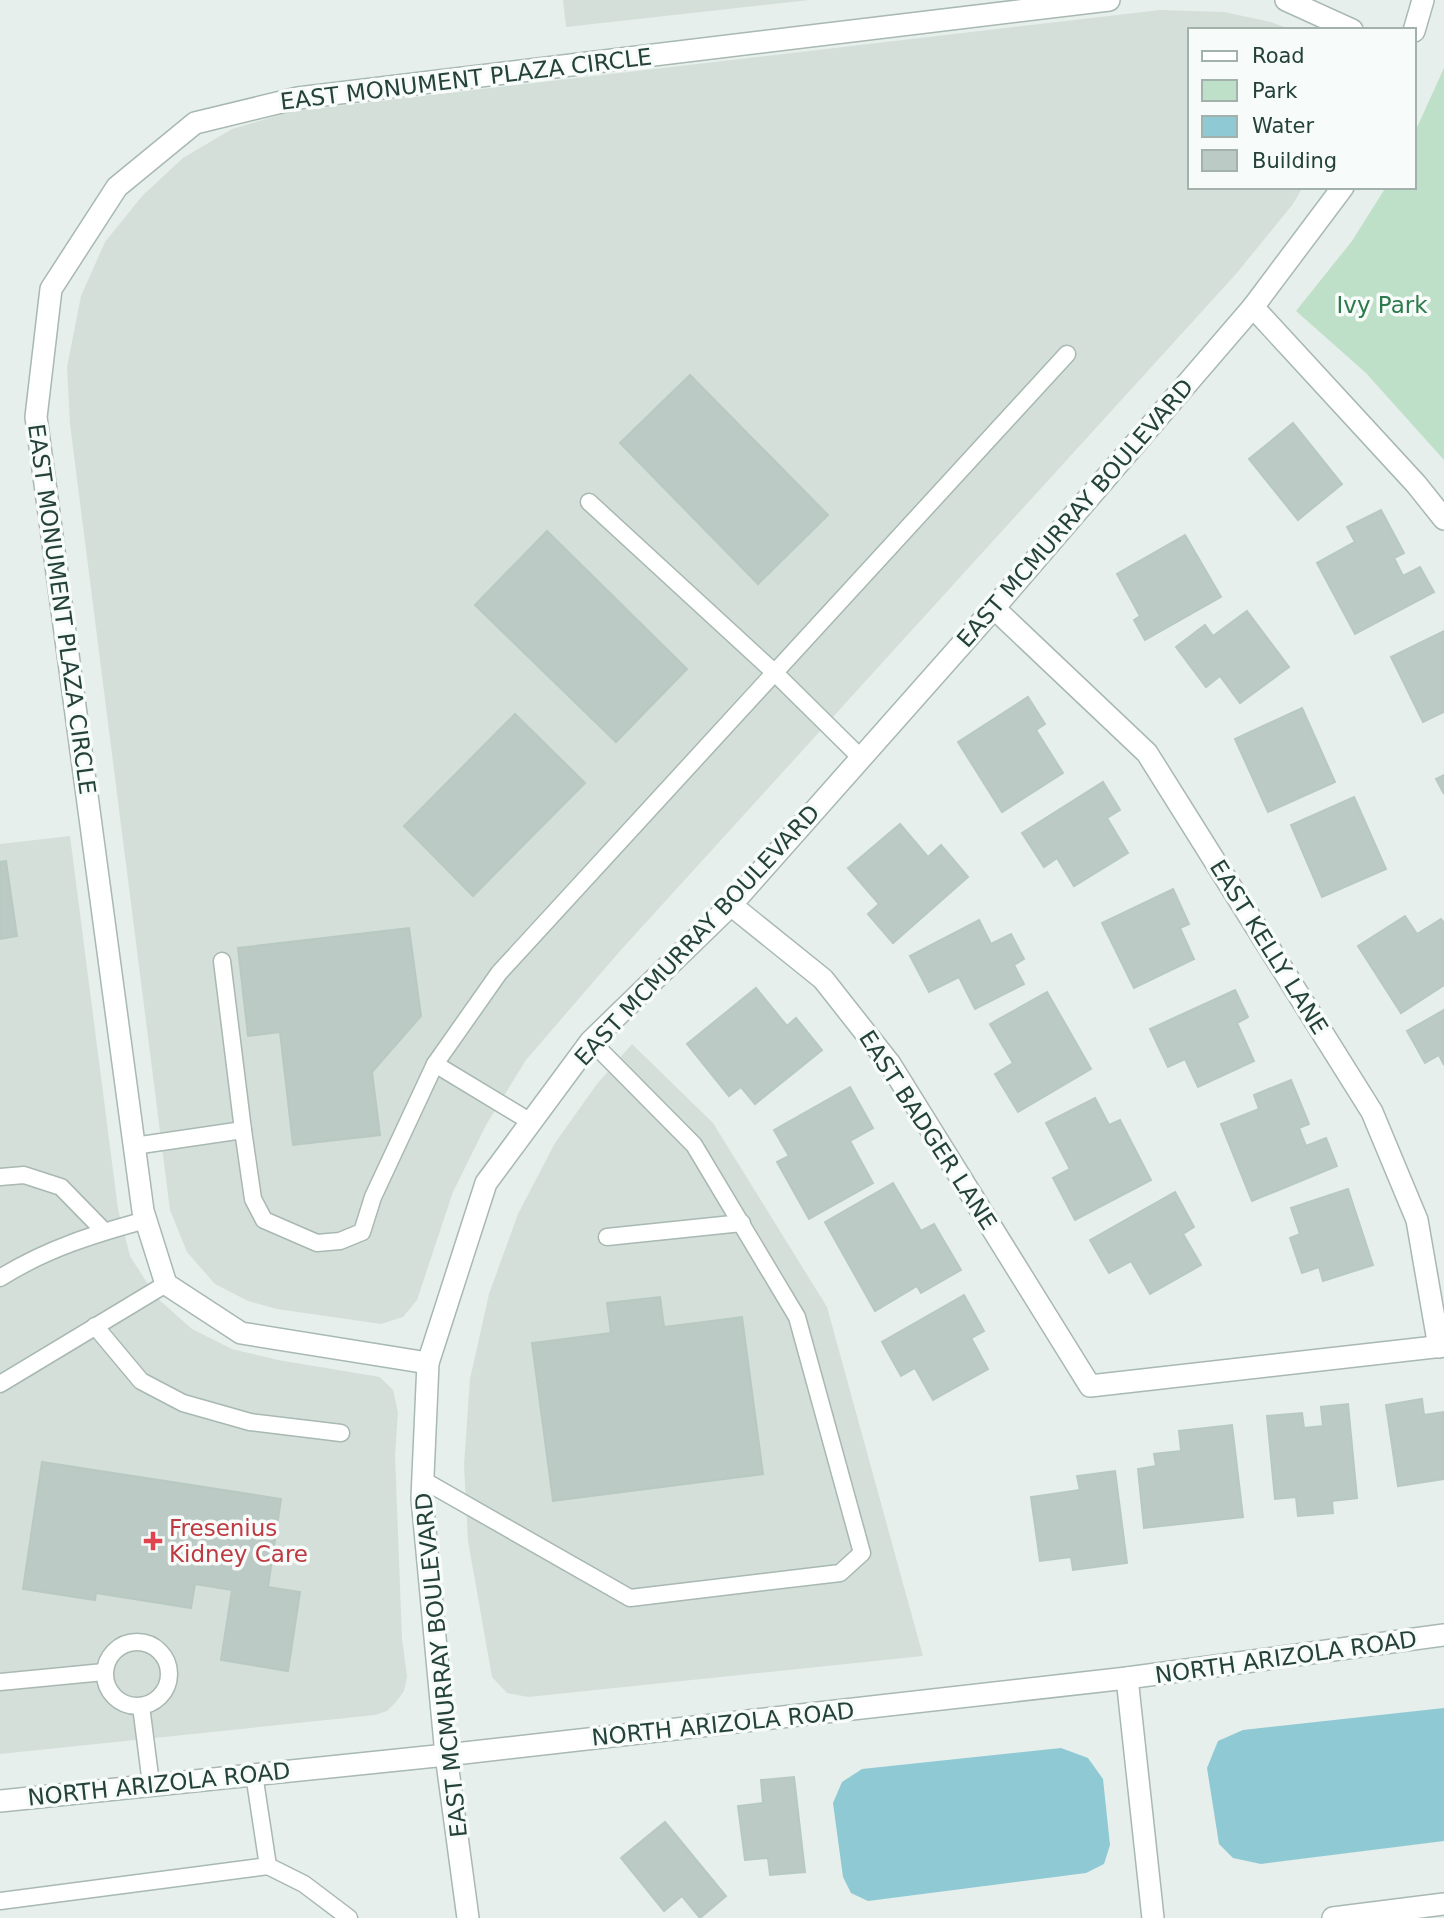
<svg xmlns="http://www.w3.org/2000/svg" width="1444" height="1918" font-family="'DejaVu Sans',sans-serif">
<style>
.built{fill:#d4dfda}
.green{fill:#bfe0c8}
.water{fill:#8ec9d4}
.building{fill:#bbcac4;stroke:#b8c9c2;stroke-width:2}
.lines{fill:none;stroke-linecap:round;stroke-linejoin:round}
.service-casing{stroke:#a8b8b2;stroke-width:19}
.minor-casing{stroke:#a8b8b2;stroke-width:24}
.tertiary-casing{stroke:#a8b8b2;stroke-width:24}
.service{stroke:#fff;stroke-width:16}
.minor{stroke:#fff;stroke-width:21}
.tertiary{stroke:#fff;stroke-width:21}
.health-dot{fill:#e0444e;stroke:#f7fbf9;stroke-width:2.5}
.labels{text-anchor:middle;dominant-baseline:central;stroke-width:7;stroke-linejoin:round;paint-order:stroke}
.street-label{font-size:23px;fill:#24423a;stroke:#f7fbf9}
.park-label{font-size:23px;fill:#2d7a4b;stroke:#f7fbf9}
.health-label{font-size:23px;fill:#be3a42;stroke:#f7fbf9;text-anchor:start}
</style>
<rect width="100%" height="100%" fill="#e6efeb"/>
<g class="built">
<path d="M563,0h246l-243,27z"/>
<path d="M1160,10l64,2 47,10 21,8h-102v157h113l-10,17 -57,70 -616,677 -94,109 -40,65 -33,67 -36,108 -14,17 -22,7 -104,-15 -29,-8 -33,-17 -28,-32 -17,-42 -100,-786 -3,-57 14,-71 24,-54 38,-47 40,-37 49,-29 62,-18z"/>
<path d="M70,836l48,373 12,47 26,41 36,32 40,20 46,11 102,17 13,13 5,22 -3,43 7,183 5,39 -3,14 -8,11 -9,9 -12,4 -375,39v-910z"/>
<path d="M632,1044l81,79 114,184 96,349 -395,41 -21,-4 -15,-16 -24,-136 -4,-76 6,-86 19,-85 29,-80 37,-71 42,-59z"/>
</g>
<path class="green" d="M1444,68v392l-78,-87 -70,-62 56,-70 34,-54h28v-53z"/>
<g class="water">
<path d="M1444,1708v133l-183,23 -28,-6 -14,-14 -12,-76 11,-27 25,-11z"/>
<path d="M1061,1748l27,10 15,21 7,66 -6,19 -18,9 -218,28 -17,-8 -8,-16 -10,-74 9,-21 20,-13z"/>
</g>
<g class="building">
<path d="M690,375l138,140 -70,69 -138,-141z"/>
<path d="M1293,423l49,61 -44,36 -49,-61z"/>
<path d="M1381,510l23,43 -10,5 9,18 17,-9 14,25 -79,42 -38,-71 38,-21 -8,-15z"/>
<path d="M547,531l140,138 -71,73 -141,-137z"/>
<path d="M1185,535l36,62 -76,43 -11,-20 6,-4 -23,-42z"/>
<path d="M1247,611l42,56 -49,36 -20,-27 -14,11 -30,-40 29,-22 8,11z"/>
<path d="M1444,631v81l-21,10 -32,-65z"/>
<path d="M1028,697l17,27 -9,6 27,43 -61,39 -44,-70z"/>
<path d="M1302,708l33,74 -67,30 -33,-73z"/>
<path d="M515,714l70,69 -112,113 -69,-70z"/>
<path d="M1444,775v19l-8,-15z"/>
<path d="M1103,782l17,28 -13,8 21,35 -54,33 -17,-28 -13,9 -22,-34z"/>
<path d="M1354,797l32,72 -64,28 -31,-72z"/>
<path d="M900,824l28,33 13,-12 27,32 -75,66 -25,-29 11,-10 -31,-36z"/>
<path d="M6,861l11,75 -17,3v-77z"/>
<path d="M1173,889l16,35 -9,4 14,31 -60,29 -32,-65z"/>
<path d="M1405,916l12,18 24,-15 3,4v62l-43,28 -43,-67z"/>
<path d="M979,920l12,24 20,-10 13,25 -10,6 10,19 -49,25 -16,-32 -30,15 -19,-36z"/>
<path d="M409,928l12,88 -49,56 8,63 -87,10 -13,-113 -32,4 -10,-88z"/>
<path d="M756,988l31,38 9,-8 26,32 -67,54 -14,-17 -12,9 -42,-52z"/>
<path d="M1235,990l13,27 -11,6 17,38 -56,26 -13,-28 -17,8 -18,-38z"/>
<path d="M1047,992l44,77 -73,43 -23,-38 18,-11 -23,-39z"/>
<path d="M1444,1010v55l-5,-10 -14,8 -18,-32z"/>
<path d="M1291,1080l18,44 -10,4 7,18 20,-8 11,28 -85,35 -31,-77 38,-15 -5,-14z"/>
<path d="M850,1087l23,41 -23,13 23,42 -64,36 -32,-57 12,-6 -15,-26z"/>
<path d="M1095,1098l14,27 11,-5 31,60 -76,40 -22,-42 17,-9 -24,-46z"/>
<path d="M893,1183l28,48 13,-7 27,46 -40,23 -4,-7 -42,25 -50,-89z"/>
<path d="M1348,1189l25,76 -50,16 -4,-14 -17,6 -12,-35 10,-4 -9,-26z"/>
<path d="M1175,1192l19,35 -11,7 18,31 -51,29 -19,-33 -22,12 -19,-33z"/>
<path d="M964,1295l20,36 -13,7 17,31 -55,31 -18,-32 -14,8 -19,-34z"/>
<path d="M660,1297l4,30 78,-10 21,157 -210,27 -21,-158 79,-10 -4,-30z"/>
<path d="M1422,1399l2,16 20,-3v67l-46,7 -12,-81z"/>
<path d="M1348,1404l9,94 -25,3 1,12 -35,3 -2,-19 -21,2 -8,-83 35,-3 2,15 19,-2 -2,-19z"/>
<path d="M1232,1425l11,92 -99,11 -6,-59 18,-3 -2,-12 27,-3 -2,-20z"/>
<path d="M42,1462l239,37 -13,88 32,5 -12,79 -67,-11 11,-70 -37,-6 -4,24 -95,-15 -1,7 -72,-11z"/>
<path d="M1115,1471l12,92 -54,7 -2,-13 -31,4 -9,-64 49,-7 -3,-14z"/>
<path d="M794,1777l11,95 -35,3 -2,-17 -23,2 -7,-54 25,-3 -2,-23z"/>
<path d="M665,1822l61,74 -26,22 -18,-22 -18,15 -43,-53z"/>
</g>
<g class="lines">
<g class="service-casing">
<g id="service">
<path d="M589,502l186,171 86,85"/>
<path d="M222,961l21,169"/>
<path d="M435,1064l96,58"/>
<path d="M134,1146l109,-16 10,69 11,21 53,23 23,-2 22,-9 11,-35 62,-133 64,-91 568,-619"/>
<path d="M0,1177l24,-2 37,12 43,44"/>
<path d="M607,1237l135,-14"/>
<path d="M0,1278c46,-29 94,-44 146,-58"/>
<path d="M95,1326l46,55 42,22 67,19 91,11"/>
<path d="M0,1384l166,-100"/>
<path d="M423,1480l207,118 210,-25 22,-20 -65,-236 -103,-172 -103,-104"/>
<circle cx="137" cy="1674" r="32"/>
<path d="M0,1682l104,-10"/>
<path d="M141,1706l10,78"/>
<path d="M254,1774l14,92 36,18 45,34"/>
<path d="M0,1901l268,-35"/>
</g>
</g>
<g class="minor-casing">
<g id="minor">
<path d="M1286,0l66,30"/>
<path d="M1253,307l163,177 28,35"/>
<path d="M994,608l153,145 225,359 45,108 22,127"/>
<path d="M731,905l92,74 67,85 200,322 354,-40"/>
<path d="M428,1363l-187,-30 -75,-49 -23,-73 -107,-794 15,-128 66,-102 78,-64 103,-25 811,-98"/>
<path d="M1127,1678l26,240"/>
<path d="M1333,1918l111,-14"/>
</g>
</g>
<g class="tertiary-casing">
<g id="tertiary">
<path d="M1414,31l9,-31"/>
<path d="M0,1801l446,-46 681,-77 317,-43"/>
<path d="M468,1918l-22,-163 -24,-257 6,-135 58,-180 105,-142 140,-136 263,-297 259,-301 90,-120"/>
</g>
</g>
<use href="#service" class="service"/>
<use href="#minor" class="minor"/>
<use href="#tertiary" class="tertiary"/>
</g>
<path class="health-dot" d="M149.5 1530.5h7v7h7v7h-7v7h-7v-7h-7v-7h7z"/>
<g class="labels">
<g class="street-label">
<text transform="translate(466 79) rotate(-7)">EAST MONUMENT PLAZA CIRCLE</text>
<text transform="translate(1075 513) rotate(-49)">EAST MCMURRAY BOULEVARD</text>
<text transform="translate(62 609) rotate(82)">EAST MONUMENT PLAZA CIRCLE</text>
<text transform="translate(697 935) rotate(-47)">EAST MCMURRAY BOULEVARD</text>
<text transform="translate(1269 947) rotate(58)">EAST KELLY LANE</text>
<text transform="translate(928 1130) rotate(57)">EAST BADGER LANE</text>
<text transform="translate(1286 1657) rotate(-8)">NORTH ARIZOLA ROAD</text>
<text transform="translate(441 1665) rotate(-96)">EAST MCMURRAY BOULEVARD</text>
<text transform="translate(723 1724) rotate(-6)">NORTH ARIZOLA ROAD</text>
<text transform="translate(159 1784) rotate(-6)">NORTH ARIZOLA ROAD</text>
</g>
<g class="park-label">
<text x="1382" y="305">Ivy Park</text>
</g>
<g class="health-label">
<text x="169" y="1528">Fresenius<tspan x="169" dy="26">Kidney Care</tspan></text>
</g>
</g>
<rect x="1188" y="28" width="228" height="161" fill="#f7fbf9" stroke="#a3b1ad" stroke-width="2"/>
<rect x="1202" y="51" width="35" height="10" fill="#ffffff" stroke="#a3b1ad" stroke-width="2"/>
<text x="1252" y="63" font-size="21" fill="#24423a">Road</text>
<rect x="1202" y="80" width="35" height="21" fill="#bfe0c8" stroke="#a3b1ad" stroke-width="2"/>
<text x="1252" y="98" font-size="21" fill="#24423a">Park</text>
<rect x="1202" y="116" width="35" height="21" fill="#8ec9d4" stroke="#a3b1ad" stroke-width="2"/>
<text x="1252" y="133" font-size="21" fill="#24423a">Water</text>
<rect x="1202" y="150" width="35" height="21" fill="#bbcac4" stroke="#a3b1ad" stroke-width="2"/>
<text x="1252" y="168" font-size="21" fill="#24423a">Building</text>
</svg>
